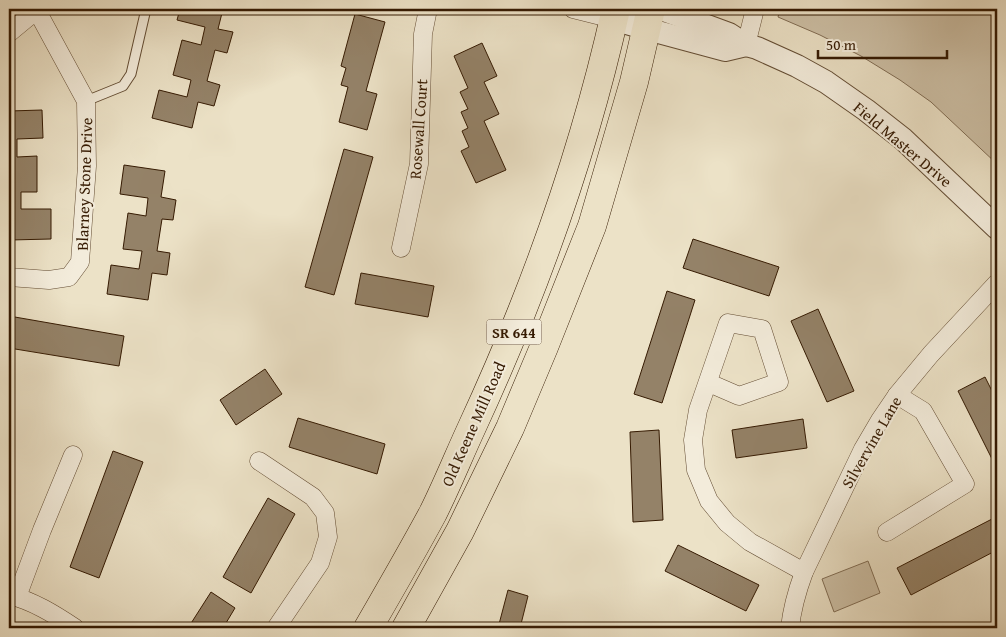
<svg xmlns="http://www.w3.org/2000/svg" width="1006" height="637" font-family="'Gentium Book Plus',serif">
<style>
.green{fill:#cdc0a6;stroke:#816d54}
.building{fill:#948268;stroke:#351a02}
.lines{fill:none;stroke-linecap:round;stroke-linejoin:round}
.service-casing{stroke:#634c33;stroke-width:11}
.minor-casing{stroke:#634c33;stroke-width:19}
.tertiary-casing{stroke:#634c33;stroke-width:24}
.primary-casing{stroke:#351a02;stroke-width:29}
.service{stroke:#f3ecdb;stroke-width:9}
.minor{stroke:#f3ecdb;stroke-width:18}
.tertiary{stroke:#f3ecdb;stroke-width:22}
.primary{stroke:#ece2c7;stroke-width:28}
.labels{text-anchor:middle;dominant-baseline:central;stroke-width:4;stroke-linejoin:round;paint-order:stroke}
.shield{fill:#f3ecdb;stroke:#6e5943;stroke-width:1}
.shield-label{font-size:15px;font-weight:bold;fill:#351a02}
.street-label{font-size:16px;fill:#351a02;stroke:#f3ecdb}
</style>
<rect width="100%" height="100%" fill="#ece2c7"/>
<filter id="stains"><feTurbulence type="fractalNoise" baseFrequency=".004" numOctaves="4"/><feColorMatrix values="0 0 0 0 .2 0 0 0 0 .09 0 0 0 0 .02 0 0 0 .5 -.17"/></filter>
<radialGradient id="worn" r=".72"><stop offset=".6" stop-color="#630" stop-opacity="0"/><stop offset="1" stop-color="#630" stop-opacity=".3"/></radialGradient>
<g class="green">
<path d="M780,9h217v155l-66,-62 -31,-22 -39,-24 -41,-21 -42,-18z"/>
<path d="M868,561l12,32 -46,19 -12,-33z"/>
</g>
<g class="building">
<path d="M180,9h43l-5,20 15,3 -6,21 -12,-3 -8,31 13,4 -6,21 -16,-4 -6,26 -40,-10 7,-28 28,7 4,-17 -18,-5 9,-35 19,5 4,-18 -28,-7z"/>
<path d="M355,14l30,8 -19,69 11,3 -10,36 -28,-8 9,-35 -7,-2 5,-17 -5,-2z"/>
<path d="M482,43l15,33 -13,6 15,32 -15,7 22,49 -30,13 -15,-32 8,-4 -7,-16 6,-3 -7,-16 7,-3 -8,-17 8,-4 -14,-32z"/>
<path d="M42,110l1,28 -26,1v18l20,-1v36h-16v17h30v30l-41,1v-27h-1v-102z"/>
<path d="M344,149l29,8 -39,138 -29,-8z"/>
<path d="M124,165l41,6 -4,26 15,3 -3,20 -11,-1 -5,32 13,2 -3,22 -15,-2 -4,27 -41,-6 4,-29 28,4 3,-18 -19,-2 5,-36 18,3 2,-18 -28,-4z"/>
<path d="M693,239l86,28 -10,29 -86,-28z"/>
<path d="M361,273l73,13 -6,31 -73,-13z"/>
<path d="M667,291l28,9 -33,103 -28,-9z"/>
<path d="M818,309l36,82 -27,11 -36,-81z"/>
<path d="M9,316l115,20 -5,30 -110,-18z"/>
<path d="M265,369l17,25 -46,31 -16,-25z"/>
<path d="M985,377l12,24v68l-39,-78z"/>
<path d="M298,418l87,26 -8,30 -88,-27z"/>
<path d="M803,419l4,29 -71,10 -4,-28z"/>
<path d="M659,430l4,90 -30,2 -3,-90z"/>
<path d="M113,451l30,11 -44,116 -29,-11z"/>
<path d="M268,498l27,16 -44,79 -28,-16z"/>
<path d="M992,519l5,9v22l-86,45 -14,-27z"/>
<path d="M678,545l81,40 -13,26 -81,-40z"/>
<path d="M508,590l20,6 -8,32h-22z"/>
<path d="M211,592l24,16 -12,20h-35z"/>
</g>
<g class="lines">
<g class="service-casing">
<path id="service" d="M86,101l37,-15 8,-12 15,-65"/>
</g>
<g class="minor-casing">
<g id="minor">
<path d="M573,9l40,10"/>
<path d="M9,33l29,-24"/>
<path d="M746,45l9,-36"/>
<path d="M401,248l18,-84 4,-130 5,-25"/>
<path d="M9,277l40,3 20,-3 11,-15 7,-96 -1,-65 -50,-92"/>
<path d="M709,383l30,13 40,-14 -17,-53 -34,-6 -30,87 -5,30 3,30 13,31 18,22 23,19 54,30"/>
<path d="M259,461l54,36 12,16 3,24 -8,26 -44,65"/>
<path d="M887,532l78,-48 -42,-73 -26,-16"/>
<path d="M9,595c24,6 45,19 66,33"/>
<path d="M17,597l25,-67 31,-75"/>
<path d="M790,628c2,-20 7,-37 14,-56l59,-123 17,-29 17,-25 34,-41 66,-71"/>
</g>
</g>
<g class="tertiary-casing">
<g id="tertiary">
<path d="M661,9l68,25 17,11 11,3 40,18 29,16 40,28 37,29 94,89"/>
<path d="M613,19l34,10 78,21 21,-5"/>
</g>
</g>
<g class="primary-casing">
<g id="primary">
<path d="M368,628c22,-38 44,-76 65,-115 14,-28 26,-58 39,-86 62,-134 112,-274 144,-418"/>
<path d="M406,628l54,-97 50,-103 34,-81 48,-121 42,-144 17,-73"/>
</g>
</g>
<use href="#service" class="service"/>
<use href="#minor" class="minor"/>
<use href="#tertiary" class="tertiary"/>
<use href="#primary" class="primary"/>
</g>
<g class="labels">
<rect class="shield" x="486.5" y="319.5" width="55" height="25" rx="4"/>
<g class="shield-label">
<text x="514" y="332">SR 644</text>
</g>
<g class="street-label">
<text transform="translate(418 129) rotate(-86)">Rosewall Court</text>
<text transform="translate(903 144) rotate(40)">Field Master Drive</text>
<text transform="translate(84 184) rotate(-88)">Blarney Stone Drive</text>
<text transform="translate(473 424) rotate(-66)">Old Keene Mill Road</text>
<text transform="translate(871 442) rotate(-60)">Silvervine Lane</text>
</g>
</g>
<rect width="1006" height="637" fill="none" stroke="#ece2c7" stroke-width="30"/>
<rect x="10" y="10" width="986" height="617" fill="none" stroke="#351a02" stroke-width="2.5"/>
<rect x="15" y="15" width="976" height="607" fill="none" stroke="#351a02"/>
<path d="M818 50v8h129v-8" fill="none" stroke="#351a02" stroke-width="2.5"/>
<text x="826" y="50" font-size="15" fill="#351a02" stroke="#f3ecdb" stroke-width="4" paint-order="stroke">50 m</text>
<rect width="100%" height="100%" filter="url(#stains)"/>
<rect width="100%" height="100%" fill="url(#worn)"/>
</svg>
